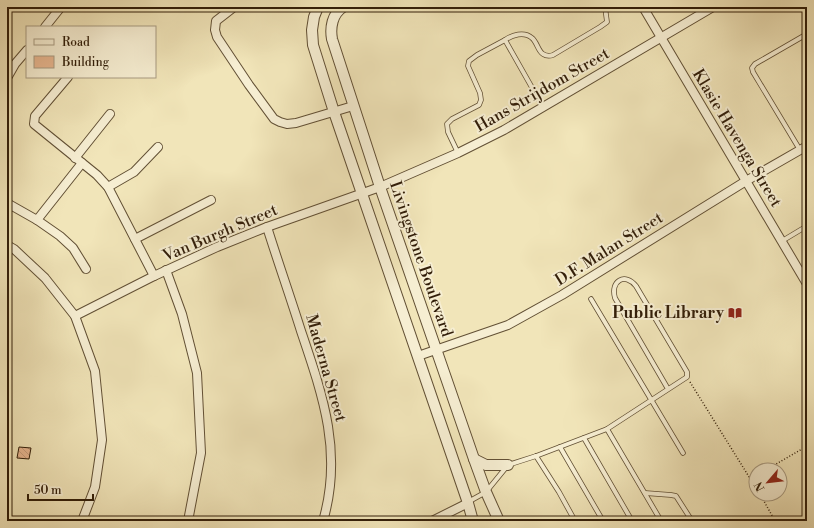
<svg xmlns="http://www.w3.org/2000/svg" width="814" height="528" font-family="'Libre Bodoni',serif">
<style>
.building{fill:url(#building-back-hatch);stroke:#321e09}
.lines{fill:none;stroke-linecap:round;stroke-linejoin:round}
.service-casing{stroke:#625035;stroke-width:5.5}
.minor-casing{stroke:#625035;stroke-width:10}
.tertiary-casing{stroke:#625035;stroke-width:12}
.path{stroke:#321e09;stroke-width:1.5;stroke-dasharray:1 2;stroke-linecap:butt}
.service{stroke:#f6eed2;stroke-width:4}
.minor{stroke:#f6eed2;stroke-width:8}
.tertiary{stroke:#f6eed2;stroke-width:10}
.labels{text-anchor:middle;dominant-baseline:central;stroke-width:4;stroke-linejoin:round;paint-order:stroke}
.street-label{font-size:16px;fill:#321e09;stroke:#f6eed2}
.poi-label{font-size:16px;font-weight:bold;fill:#321e09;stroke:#f6eed2;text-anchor:end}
</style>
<defs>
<pattern id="building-back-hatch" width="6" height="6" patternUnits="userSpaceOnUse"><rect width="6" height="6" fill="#e8b790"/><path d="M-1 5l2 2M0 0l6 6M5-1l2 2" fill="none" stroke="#c79d7b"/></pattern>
</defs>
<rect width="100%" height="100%" fill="#f1e5b9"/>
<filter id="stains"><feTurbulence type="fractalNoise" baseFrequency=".005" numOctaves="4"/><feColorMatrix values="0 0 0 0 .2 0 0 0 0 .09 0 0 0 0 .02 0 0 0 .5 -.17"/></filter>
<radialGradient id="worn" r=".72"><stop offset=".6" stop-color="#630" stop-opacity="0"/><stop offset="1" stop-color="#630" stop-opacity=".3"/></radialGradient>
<path class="building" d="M19,447l12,1 -2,11 -12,-1z"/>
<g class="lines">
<g class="service-casing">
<g id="service">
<path d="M543,107l-38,-67c7,-5 19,-9 27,-2 5,4 6,13 11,16 3,2 7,2 10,1l47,-28 7,-5 -2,-15"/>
<path d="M800,150l-47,-78 -1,-4 3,-4 52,-30"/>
<path d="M458,153l-10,-21 -1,-8 5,-5 27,-14 2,-5 -1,-7 -12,-27 1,-5 8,-6 28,-15"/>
<path d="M782,241l25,-15"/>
<path d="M591,299l92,154"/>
<path d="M607,429l54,92"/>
<path d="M584,438l48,83"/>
<path d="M560,447l43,74"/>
<path d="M536,456l23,36 16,29"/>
<path d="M645,493l26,2 5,1 16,25"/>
<path d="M468,502l18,-10 22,-27 28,-9 71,-27 80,-52v-5l-51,-86c-11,-14 -26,-5 -21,12l53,91"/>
</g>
</g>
<g class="minor-casing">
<g id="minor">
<path d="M234,7l-18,14 -1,9 2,7 32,48 25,34 6,3 7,2 9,-1 57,-17"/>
<path d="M643,7l164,277"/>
<path d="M45,27l16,-20"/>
<path d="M68,77l-33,39 -1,8 63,51 11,12 46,89"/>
<path d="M7,78l8,-14 12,-14"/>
<path d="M75,158l35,-44"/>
<path d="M82,163l-45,57 23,16 13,12 13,21"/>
<path d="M108,187l26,-15 24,-25"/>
<path d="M7,203l30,17"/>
<path d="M267,227c11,35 23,69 34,104 22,65 42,122 22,190"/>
<path d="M135,239l76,-39"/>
<path d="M7,245l7,4 31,29 30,38 20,55 7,69 -7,47 -13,34"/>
<path d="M166,270l16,44 15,59 4,80 -13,68"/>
<path d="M75,316l79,-40 63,-29 50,-20 113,-40 78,-34 46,-23 209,-123"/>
<path d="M418,356l90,-31 54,-30 184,-114 61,-35"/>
<path d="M432,521l36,-18"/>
</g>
</g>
<g class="tertiary-casing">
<g id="tertiary">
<path d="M318,7l-4,10 -2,13 1,15 21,67 134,391 5,18"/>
<path d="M343,7c-11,7 -13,21 -11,32l48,148 94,272 12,33 13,29"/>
<path d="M474,459l12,6h22"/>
</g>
</g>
<g class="path">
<path d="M690,382l66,106"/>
<path d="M766,470l41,-24"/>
<path d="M751,479l5,-3"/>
<path d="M760,494l15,27"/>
</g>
<use href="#service" class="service"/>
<use href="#minor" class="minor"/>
<use href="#tertiary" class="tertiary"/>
</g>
<defs>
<g id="library-bare" transform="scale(1.08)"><path d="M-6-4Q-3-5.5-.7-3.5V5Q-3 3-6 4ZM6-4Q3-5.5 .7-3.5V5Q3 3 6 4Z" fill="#8f2418" stroke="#f6eed2" stroke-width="2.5" paint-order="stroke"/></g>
</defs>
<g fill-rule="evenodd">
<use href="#library-bare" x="735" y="313"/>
</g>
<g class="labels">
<g class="street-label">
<text transform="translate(542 90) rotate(-30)">Hans Strijdom Street</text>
<text transform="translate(737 138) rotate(59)">Klasie Havenga Street</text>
<text transform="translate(220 233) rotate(-23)">Van Burgh Street</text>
<text transform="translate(609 249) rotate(-32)">D.F. Malan Street</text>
<text transform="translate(421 259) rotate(71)">Livingstone Boulevard</text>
<text transform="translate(326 368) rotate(74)">Maderna Street</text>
</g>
<g class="poi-label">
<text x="724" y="313">Public Library</text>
</g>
</g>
<rect width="814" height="528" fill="none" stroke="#f1e5b9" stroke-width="24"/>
<rect x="8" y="8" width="798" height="512" fill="none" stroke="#321e09" stroke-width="2"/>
<rect x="12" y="12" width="790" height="504" fill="none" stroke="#321e09"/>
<rect x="26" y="26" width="130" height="52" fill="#f6eed2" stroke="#a89b82"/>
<rect x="34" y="39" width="20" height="6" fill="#f6eed2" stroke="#a89b82"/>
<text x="62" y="46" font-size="12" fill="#321e09">Road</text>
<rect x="34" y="56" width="20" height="12" fill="#e8b790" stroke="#a89b82"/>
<text x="62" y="66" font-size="12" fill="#321e09">Building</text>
<g transform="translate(768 482) rotate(242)"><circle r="19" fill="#f6eed2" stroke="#a89b82"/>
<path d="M0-3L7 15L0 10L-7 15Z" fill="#8f2418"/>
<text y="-6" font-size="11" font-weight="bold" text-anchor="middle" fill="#321e09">N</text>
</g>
<path d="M28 494v6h65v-6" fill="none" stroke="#321e09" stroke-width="2"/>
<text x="34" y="494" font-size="12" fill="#321e09" stroke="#f6eed2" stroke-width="3" paint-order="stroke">50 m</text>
<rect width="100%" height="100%" filter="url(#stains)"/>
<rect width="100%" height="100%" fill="url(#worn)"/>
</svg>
